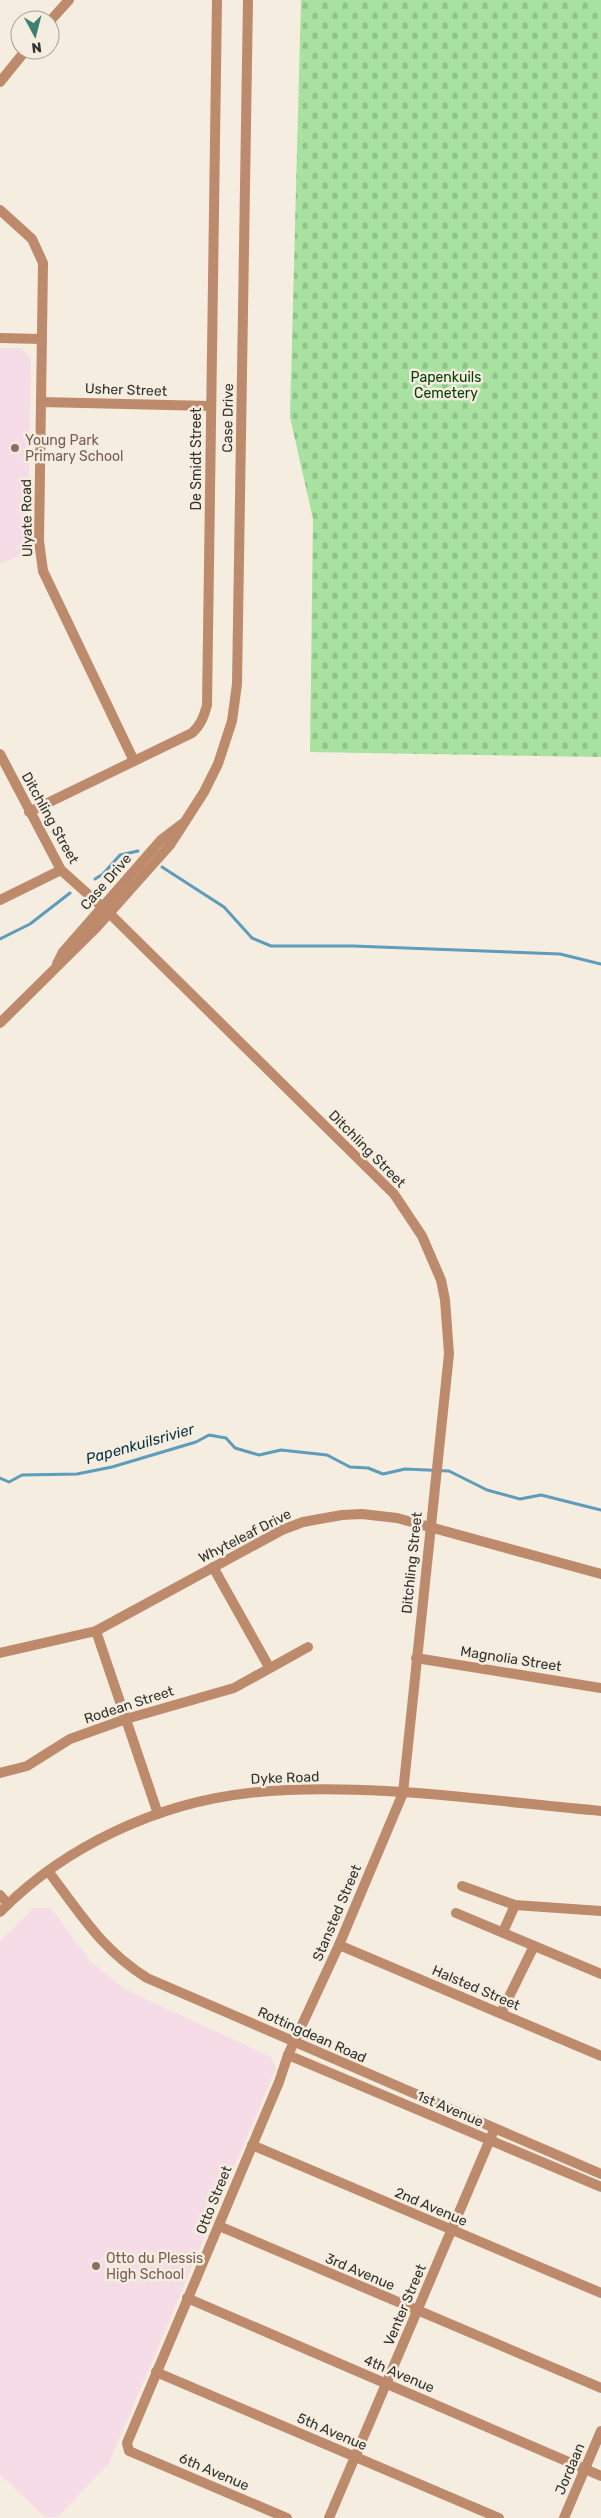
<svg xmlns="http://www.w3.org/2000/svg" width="601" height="2518" font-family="Rubik,sans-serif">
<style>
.education{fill:#f5dce6}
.cemetery{fill:url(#cemetery-stones)}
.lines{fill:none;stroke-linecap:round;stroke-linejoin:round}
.stream{stroke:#5d9cba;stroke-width:3}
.minor{stroke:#bd8b6b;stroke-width:10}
.education-dot{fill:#8d6e63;stroke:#f4ede0;stroke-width:2}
.labels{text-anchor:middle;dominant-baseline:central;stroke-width:5;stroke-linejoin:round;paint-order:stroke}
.park-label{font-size:14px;fill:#024100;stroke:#f4ede0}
.street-label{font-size:14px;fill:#34322d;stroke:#f4ede0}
.education-label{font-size:14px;fill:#785e54;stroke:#f4ede0;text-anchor:start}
.water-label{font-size:15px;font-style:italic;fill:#073245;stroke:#f4ede0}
</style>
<defs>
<pattern id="cemetery-stones" width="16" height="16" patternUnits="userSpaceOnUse" patternTransform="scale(1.25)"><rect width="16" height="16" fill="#a7e2a0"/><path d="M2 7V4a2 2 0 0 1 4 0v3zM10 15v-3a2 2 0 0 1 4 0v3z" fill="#90c28a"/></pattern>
</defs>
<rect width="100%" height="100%" fill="#f4ede0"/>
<g class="education">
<path d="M0,348h21l10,11 -3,179 -8,17 -20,9z"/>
<path d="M33,1908h18l39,53 36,29 145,67 5,11 -167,395 -51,54h-13l-45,-43v-532z"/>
</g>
<path class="cemetery" d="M301,0h300v757l-291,-5 3,-233 -23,-102z"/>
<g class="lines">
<g class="stream">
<path d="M162,867l62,40 28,31 19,8h82l207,8 41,10"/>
<path d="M95,879l8,-5 17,-19 18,-4"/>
<path d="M0,939l30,-15 40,-31"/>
<path d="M0,1478l9,4 13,-7 55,-1 35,-7 84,-25 13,-7 17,3 9,10 24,7 22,-5 46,5 23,12 18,1 15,6 22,-5 44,2 38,19 33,9 21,-4 60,15"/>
</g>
<g class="minor">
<path d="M50,21l19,-21"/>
<path d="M0,82l26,-32"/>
<path d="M0,210l32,29 11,24 -4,278 4,30 91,190"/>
<path d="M0,338l41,1"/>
<path d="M41,402l169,4"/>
<path d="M0,754l61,116 48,43 285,281 28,42 19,44 4,20 4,54 -46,439 -64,152 -51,110 -9,27 -152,361 2,8 158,67"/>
<path d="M29,812l163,-79c9,-8 12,-17 15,-28l10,-705"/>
<path d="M0,900l61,-30"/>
<path d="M57,964l6,-12 98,-112 21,-16"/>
<path d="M0,1023l97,-96 73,-82 34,-53 14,-28 14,-43 5,-37 11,-684"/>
<path d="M213,1567l56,100"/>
<path d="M96,1631l62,183"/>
<path d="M0,1653l96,-22 186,-101 21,-8 39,-7 20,-1 35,4 204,56"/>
<path d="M416,1658l185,30"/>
<path d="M0,1773l27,-7 43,-27 56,-20 108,-31 74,-41"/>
<path d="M48,1871c32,42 53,78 99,107l454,196"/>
<path d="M462,1886l53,19 86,6"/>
<path d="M0,1895l8,9"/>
<path d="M0,1912c65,-66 158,-109 249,-119 112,-12 240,8 352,18"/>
<path d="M456,1913l145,61"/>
<path d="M503,1932l12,-27"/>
<path d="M339,1945l262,111"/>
<path d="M501,2013l33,-67"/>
<path d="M288,2055l313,132"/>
<path d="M252,2145l349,148"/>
<path d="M219,2226l382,162"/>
<path d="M187,2298l414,178"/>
<path d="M156,2372l343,146"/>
<path d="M329,2518l165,-388"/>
<path d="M564,2518l37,-87"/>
</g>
</g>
<g class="education-dot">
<circle cx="15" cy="448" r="5"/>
<circle cx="96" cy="2266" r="5"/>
</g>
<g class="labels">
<g class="park-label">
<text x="446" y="377">Papenkuils<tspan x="446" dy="16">Cemetery</tspan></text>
</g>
<g class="street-label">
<text transform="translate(126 390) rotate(2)">Usher Street</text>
<text transform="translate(228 418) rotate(-89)">Case Drive</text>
<text transform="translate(196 459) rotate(-90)">De Smidt Street</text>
<text transform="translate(27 518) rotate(-91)">Ulyate Road</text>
<text transform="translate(50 818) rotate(61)">Ditchling Street</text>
<text transform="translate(106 882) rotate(-49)">Case Drive</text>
<text transform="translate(367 1149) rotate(45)">Ditchling Street</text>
<text transform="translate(245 1536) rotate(-27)">Whyteleaf Drive</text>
<text transform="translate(412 1563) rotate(-84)">Ditchling Street</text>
<text transform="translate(511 1659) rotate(9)">Magnolia Street</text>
<text transform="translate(129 1705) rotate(-18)">Rodean Street</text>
<text transform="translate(285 1778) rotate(-2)">Dyke Road</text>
<text transform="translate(337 1913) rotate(-67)">Stansted Street</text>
<text transform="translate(476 1988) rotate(23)">Halsted Street</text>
<text transform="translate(312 2035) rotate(24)">Rottingdean Road</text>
<text transform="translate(450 2109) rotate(23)">1st Avenue</text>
<text transform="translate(214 2200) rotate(-68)">Otto Street</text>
<text transform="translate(431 2207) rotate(23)">2nd Avenue</text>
<text transform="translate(360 2272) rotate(23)">3rd Avenue</text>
<text transform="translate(405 2305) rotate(-67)">Venter Street</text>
<text transform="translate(399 2374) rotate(23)">4th Avenue</text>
<text transform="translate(332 2432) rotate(23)">5th Avenue</text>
<text transform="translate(570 2469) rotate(-67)">Jordaan</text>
<text transform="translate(214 2472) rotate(23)">6th Avenue</text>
</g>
<g class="education-label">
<text x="25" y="440">Young Park<tspan x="25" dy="16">Primary School</tspan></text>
<text x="106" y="2258">Otto du Plessis<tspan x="106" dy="16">High School</tspan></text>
</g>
<g class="water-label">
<text transform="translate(140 1444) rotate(-16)">Papenkuilsrivier</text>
</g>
</g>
<g transform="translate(35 35) rotate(173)"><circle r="24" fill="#f4ede0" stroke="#a7a298"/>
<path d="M0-4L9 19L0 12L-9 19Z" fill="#3e8072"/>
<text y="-8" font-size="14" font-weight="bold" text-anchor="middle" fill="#34322d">N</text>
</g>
</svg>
